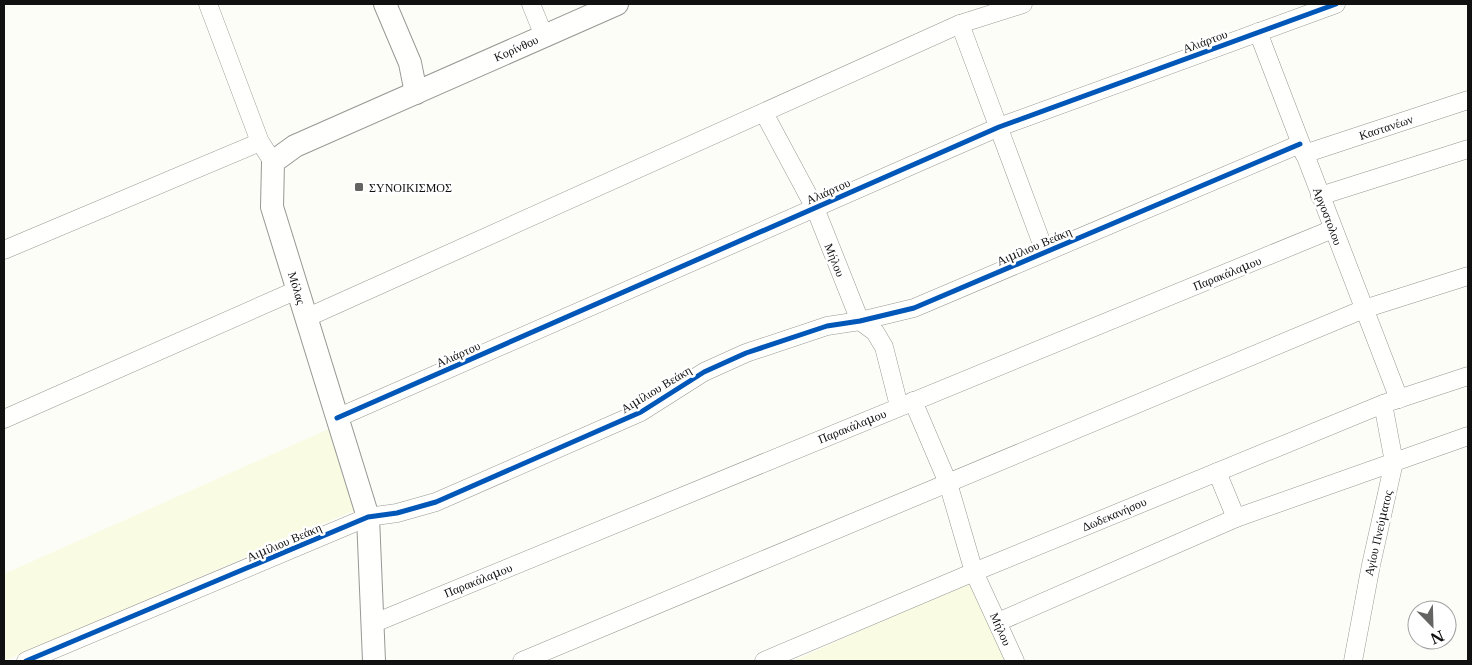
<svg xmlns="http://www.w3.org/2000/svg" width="1472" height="665" font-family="'Libre Baskerville',serif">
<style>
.farmland{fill:#f9fbe2}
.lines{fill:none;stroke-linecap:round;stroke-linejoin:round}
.minor-casing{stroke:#979795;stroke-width:19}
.tertiary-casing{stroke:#979795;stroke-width:24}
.minor{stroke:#fffffe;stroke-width:18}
.tertiary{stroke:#fffffe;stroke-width:22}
.cycleway-casing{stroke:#fff;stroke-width:8}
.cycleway{stroke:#0057b8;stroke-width:5}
.poi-dot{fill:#646462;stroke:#fff;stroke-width:2}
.labels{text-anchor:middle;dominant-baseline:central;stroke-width:5;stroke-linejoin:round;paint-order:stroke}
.street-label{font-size:12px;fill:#111;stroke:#fff}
.poi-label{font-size:12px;fill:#111;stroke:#fff;text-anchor:start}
</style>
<rect width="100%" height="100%" fill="#fdfdf7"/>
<g class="farmland">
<path d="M331,428l29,80 -356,153v-87z"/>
<path d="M974,579l34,82h-215z"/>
</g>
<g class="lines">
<g class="minor-casing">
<g id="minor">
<path d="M208,4l52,138 13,20"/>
<path d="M531,4l13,32"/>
<path d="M960,24l85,228"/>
<path d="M1258,32l141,367"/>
<path d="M764,113l51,95 45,113 15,11 9,15 15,59"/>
<path d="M1304,154l164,-54"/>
<path d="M1320,196l148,-47"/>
<path d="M4,250l256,-108"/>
<path d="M306,318l654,-294 63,-20"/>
<path d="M913,401l35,82 26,89 41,89"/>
<path d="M337,418l662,-291 337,-123"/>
<path d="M4,419l293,-129"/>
<path d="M1217,472l19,46"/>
<path d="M998,622l238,-104 232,-82"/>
<path d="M372,624l961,-395"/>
<path d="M26,661l342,-144 29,-4 39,-11 205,-90 63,-40 42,-19 81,-27 33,-5 54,-13 386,-164"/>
<path d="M522,661l842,-352 104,-33"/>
<path d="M764,661l210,-89 409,-168 85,-28"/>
<path d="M1353,661l18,-96 23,-103 -11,-58"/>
</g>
</g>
<g class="tertiary-casing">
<g id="tertiary">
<path d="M385,4l25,59 6,30"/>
<path d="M374,661l-6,-144 -96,-310 1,-45 22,-16 322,-142"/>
</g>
</g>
<use href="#minor" class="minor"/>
<use href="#tertiary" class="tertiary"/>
<g class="cycleway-casing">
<g id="cycleway">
<path d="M337,418l662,-291 337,-123"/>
<path d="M26,661l342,-144 29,-4 39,-11 205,-90 63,-40 42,-19 81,-27 33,-5 54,-13 386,-164"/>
</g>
</g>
<use href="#cycleway" class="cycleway"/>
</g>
<rect class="poi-dot" x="354" y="182" width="10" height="10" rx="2.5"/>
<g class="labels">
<g class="street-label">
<text transform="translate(1205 41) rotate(-20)">Αλιάρτου</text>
<text transform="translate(516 48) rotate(-24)">Κορίνθου</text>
<text transform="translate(1386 127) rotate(-18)">Καστανέων</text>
<text transform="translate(828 191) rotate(-24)">Αλιάρτου</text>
<text transform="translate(1328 216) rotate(69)">Αργοστολου</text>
<text transform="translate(1034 246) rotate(-23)">Αιμίλιου Βεάκη</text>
<text transform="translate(835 260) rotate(68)">Μήλου</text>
<text transform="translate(1227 273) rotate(-22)">Παρακάλαμου</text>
<text transform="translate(297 288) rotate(73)">Μόλας</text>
<text transform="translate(458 354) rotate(-24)">Αλιάρτου</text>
<text transform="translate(656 389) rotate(-31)">Αιμίλιου Βεάκη</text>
<text transform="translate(852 426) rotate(-22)">Παρακάλαμου</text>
<text transform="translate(1114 514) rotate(-23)">Δωδεκανήσου</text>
<text transform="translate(1378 533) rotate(-77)">Αγίου Πνεύματος</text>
<text transform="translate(284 542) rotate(-23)">Αιμίλιου Βεάκη</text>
<text transform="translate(478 580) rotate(-22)">Παρακάλαμου</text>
<text transform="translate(1001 629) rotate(66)">Μήλου</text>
</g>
<g class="poi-label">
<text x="369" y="187">ΣΥΝΟΙΚΙΣΜΟΣ</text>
</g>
</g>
<rect width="1472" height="665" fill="none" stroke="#111111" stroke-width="10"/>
<g transform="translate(1432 625) rotate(157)"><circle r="24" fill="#ffffff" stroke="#a0a0a0"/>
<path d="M0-4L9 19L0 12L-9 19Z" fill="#646462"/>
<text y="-8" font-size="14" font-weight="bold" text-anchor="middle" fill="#111111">N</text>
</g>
</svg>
